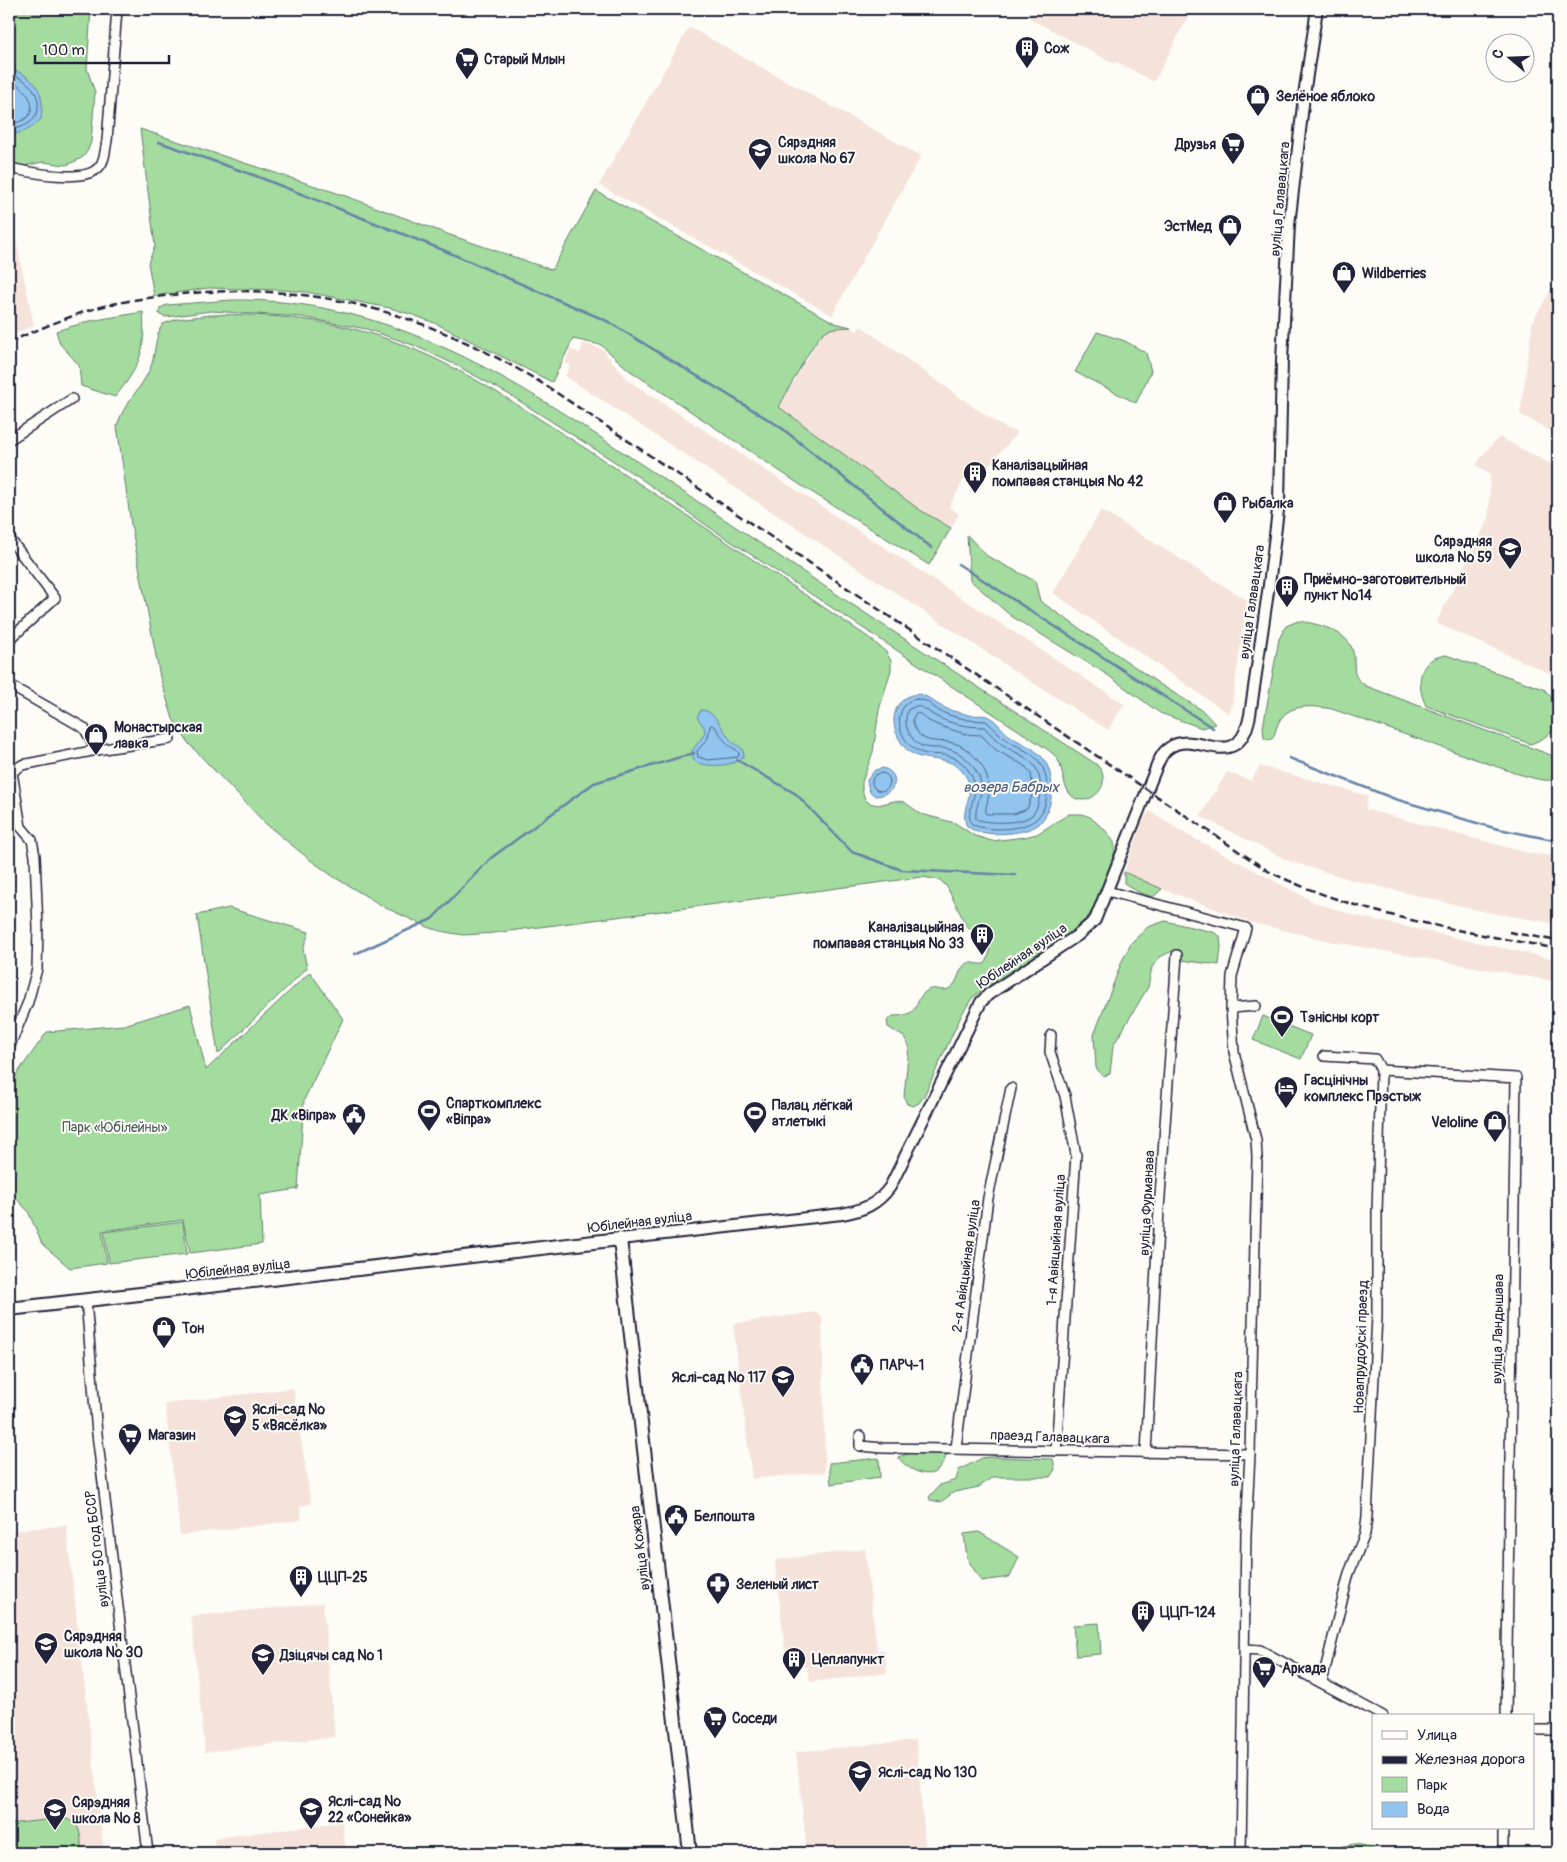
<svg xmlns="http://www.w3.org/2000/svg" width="1567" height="1862" font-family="Pangolin,sans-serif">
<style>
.built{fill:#f5e3db}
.green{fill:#a4db9f;stroke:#637e6d}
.water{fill:#91c4ee;stroke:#6583a6}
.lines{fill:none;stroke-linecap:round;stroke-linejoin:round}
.shore{stroke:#4e6383;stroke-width:1}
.stream{stroke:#6583a6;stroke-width:2.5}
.minor-casing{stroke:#22223b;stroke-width:12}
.tertiary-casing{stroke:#22223b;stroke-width:14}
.secondary-casing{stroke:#22223b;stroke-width:16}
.minor{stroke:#fdfcf7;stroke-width:9}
.tertiary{stroke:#fdfcf7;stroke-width:10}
.secondary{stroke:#fdfcf7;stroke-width:12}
.rail{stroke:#22223b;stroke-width:2.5;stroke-dasharray:8 4;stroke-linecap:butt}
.labels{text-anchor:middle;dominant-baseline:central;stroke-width:4;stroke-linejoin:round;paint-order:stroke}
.poi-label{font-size:14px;font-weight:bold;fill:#22223b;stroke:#fdfcf7;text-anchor:start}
.street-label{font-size:14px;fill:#22223b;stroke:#fdfcf7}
.park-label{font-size:14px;fill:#495a59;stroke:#fdfcf7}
.water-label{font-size:15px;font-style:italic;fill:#495b7a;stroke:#fdfcf7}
</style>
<rect width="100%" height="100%" fill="#fdfcf7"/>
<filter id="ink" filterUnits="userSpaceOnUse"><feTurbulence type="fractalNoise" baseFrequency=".02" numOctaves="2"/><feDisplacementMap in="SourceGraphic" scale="10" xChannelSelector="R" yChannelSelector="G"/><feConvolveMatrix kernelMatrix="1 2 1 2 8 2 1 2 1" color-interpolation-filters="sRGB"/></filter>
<g filter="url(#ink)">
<g class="built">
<path d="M1027,9h165l-38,73 -37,-20 -4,1 -84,-45z"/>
<path d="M689,27l232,129 -89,159 -233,-130z"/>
<path d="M9,208l25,117 -25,11z"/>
<path d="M1558,278v157l-38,-21 13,-94z"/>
<path d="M861,326l114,82 32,21 11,3 -34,39 -7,-2 -8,1 -20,37 10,7 -8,14 -31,-18 -141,-103 35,-61 10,-14 7,-3 20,-2 6,4z"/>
<path d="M583,343l19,6 27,32 495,323 -16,26 -78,-49 -465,-305 6,-11 -6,-2 5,-14 10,4z"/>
<path d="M1499,437l59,31v209l-122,-54 53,-105 1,-44 -14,-9 5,-8z"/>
<path d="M1101,510l146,90 -15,105 -3,9 -176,-121z"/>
<path d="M1260,766l108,30 -3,13 167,45 26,2v68l-72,-12 -134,-32 -63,-19 -89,-45 27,-44 24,9z"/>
<path d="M1149,811l37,23 130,69 41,13 201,44v22l-224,-40 -81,-19 -91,-34 -38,-17 19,-52z"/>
<path d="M815,1312l7,4 3,156 -73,7 -19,-155z"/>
<path d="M293,1388l18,116 -11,2 2,14 -122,15 -15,-131z"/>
<path d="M66,1525l38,328h-95v-322z"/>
<path d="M865,1549l12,101h8l2,23 -77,9 -3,-15 -20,2 -12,-109z"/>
<path d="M323,1603l12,134 -130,15 -14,-136z"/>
<path d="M916,1740l10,113h-119l-11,-101z"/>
<path d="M342,1822l4,31h-131l-1,-15z"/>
</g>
<g class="green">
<path d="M9,9h82l-4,60 8,23 -4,50 -3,8 -5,7 -7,4 -10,4 -23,-3 -19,4 -15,-4z"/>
<path d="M140,129l203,66 110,41 99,34 44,-79 239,132 16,4c-8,1 -20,0 -27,5 -11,9 -37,60 -45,75l141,103 31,18 -22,37 -127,-79 -173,-116 -28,-25 -28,-6 -21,43 -115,-58 -24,-9 -23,-7 -84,-16 -23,-2 -74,-2 -55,8 -6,-33 7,-17z"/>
<path d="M232,300c150,-2 269,71 389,151 49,32 97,64 146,97 109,73 219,144 329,216 21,20 -8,46 -24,32 -10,-9 -8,-25 -14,-36 -3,-5 -7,-8 -11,-11l-338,-222 -72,-51 -127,-81 -56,-31 -41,-19 -47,-16 -65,-12 -90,-6 -45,6 -6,-2 -1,-2 1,-5 7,-3z"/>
<path d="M143,312c3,40 -3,54 -28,85l-34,-11 -2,-21 -19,-21 -4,-13 34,-10z"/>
<path d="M211,315c58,-2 124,5 179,25 71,25 135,70 198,110 94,61 187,125 280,187l18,15 5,9v9l-12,40 -6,42 -11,30v8l3,9 4,4 9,2 16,-4 10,1 17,12 34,9 20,13 17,5 33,-4 12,-3 32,-20h13l8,3 15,13 9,12 1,9 -11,35 -10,22 -7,10 -21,18 -80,51 -14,11 -10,16 -38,82 -5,7 -6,3 -6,-2 -3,-7 5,-51 -5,-9 -16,-10 -1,-6 6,-5c31,0 18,-16 35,-26 7,-4 15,3 22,-2 9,-5 8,-21 18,-25 5,-1 10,2 16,1l3,-3 3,-10 -3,-6 -21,-20 -19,-38 -7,-7 -18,-3 -428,56 -31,2 -18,-3 -15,-4 -44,-20 -52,-31 -25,-18 -43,-35 -77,-80 -16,-25 -13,-42 -29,-153 -14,-98c6,-22 24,-37 33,-57 6,-14 4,-33 13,-45l14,-5z"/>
<path d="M1097,332l28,9 21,12 5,18 -15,32 -61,-31z"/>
<path d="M967,535l20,21 48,25 5,20 121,84 41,25 13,14 -13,4 -42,-15 -54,-39 -95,-58 -41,-36z"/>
<path d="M1298,621c18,2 51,10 55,31 4,16 -4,23 13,34l190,71 2,1v21c-13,4 -27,-2 -40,-5l-186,-65c-17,-3 -42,-6 -52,11 -4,6 -4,13 -8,19l-5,1 -3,-2 -1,-11 16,-88 7,-13z"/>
<path d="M1446,655l98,34 14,16c-2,25 -4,29 -27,39l-105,-38c-7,-15 -11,-37 8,-48 3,-1 8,-2 12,-3z"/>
<path d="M1124,872l38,17 -9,8 -13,-4 -16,-10z"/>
<path d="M229,908l80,24 -6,17 4,19 -89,86 -21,-139z"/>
<path d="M1165,921l48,11 7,4 1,11 -2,18 -38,-5v-7l-9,-2 -12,6 -8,10 -4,20 -35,59 -3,28 -7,2 -7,-8 -2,-33 28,-74 10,-19 16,-15z"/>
<path d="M310,972l33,47 -39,81 -6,89 -38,6 2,49 -72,9 -7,-33 -81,11 5,32 -37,5 -28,-24 -14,-33 -19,-20v-106l38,-53 77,-7 66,-20 16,65z"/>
<path d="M1263,1016l48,19 -10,24 -48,-19z"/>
<path d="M183,1222l4,32 -78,9 -5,-31z"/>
<path d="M911,1453l36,1c-2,5 -5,11 -8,15 -11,12 -34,-1 -41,-12z"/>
<path d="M991,1457l62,2 2,10 -5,8h-57l-14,10 -25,5 -13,10 -11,-2 -1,-3 11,-12 16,-5 3,-10 23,-12z"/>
<path d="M879,1458l1,19 -49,7 -2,-21z"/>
<path d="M979,1532l40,25 -9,20 -29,4 -14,-23 -3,-24z"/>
<path d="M1099,1623l2,31 -25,2 -3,-31z"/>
<path d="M63,1818c20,5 17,18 19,35h-73v-29z"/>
<path d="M1355,1844c9,1 17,3 24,9h-48l12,-7z"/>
</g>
<g class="water">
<path d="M9,68c27,10 36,22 32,51 -10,10 -18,15 -32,15z"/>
<path d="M917,694c12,1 16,9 26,13 7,4 15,5 22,7 7,3 15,0 22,2 9,3 17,17 26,22 10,6 21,10 29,19 14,16 13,52 -3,67 -13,11 -59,14 -72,2 -9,-16 11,-32 -2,-51 -20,-30 -52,1 -69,-43 -3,-9 -3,-18 2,-26 4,-7 11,-11 19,-12z"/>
<path d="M701,710c14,0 21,19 28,28 5,8 14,6 15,17 -5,12 -40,13 -50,6l-2,-10 13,-18 -1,-6 -7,-10z"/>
<path d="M883,768c21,7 11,28 -8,28l-6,-5 -2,-11 8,-10z"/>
</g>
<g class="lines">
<g class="shore">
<path d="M9,73c9,4 21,9 26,19 10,22 -5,37 -26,37"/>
<path d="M9,80c26,10 34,43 0,43"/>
<path d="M917,699l9,2 13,10 10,4 19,5 18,1c6,5 11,11 17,16 12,10 31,14 39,29 8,15 7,44 -7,54 -12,10 -49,12 -63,4 -9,-12 11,-31 -2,-51 -5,-8 -12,-15 -21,-17 -8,-3 -18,0 -26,-3 -17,-4 -29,-28 -21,-43 3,-7 8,-10 15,-11z"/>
<path d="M917,706c8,1 13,8 20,11 14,7 31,10 47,10 6,6 12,13 19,18 10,7 25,11 32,22 5,7 6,17 5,26 -1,7 -2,16 -8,22 -9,9 -44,9 -56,4 -2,-18 13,-27 0,-48 -5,-8 -11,-15 -20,-19 -19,-10 -34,5 -47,-19 -4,-8 -4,-15 -1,-23z"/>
<path d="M916,713l4,1 9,7 11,5 25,8 16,1 15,15 29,16 6,8 1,8v13l-5,14 -13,5h-28c-1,-5 1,-10 2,-15 2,-12 0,-23 -6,-33 -6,-9 -14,-17 -23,-21 -18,-8 -34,3 -44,-17 -3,-6 -3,-10 1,-15z"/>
<path d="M712,725c7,4 8,11 14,17 4,6 10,6 13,11l-1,4 -30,3 -10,-3 -1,-6 11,-13 2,-12z"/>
<circle cx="881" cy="782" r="9"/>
</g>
<g class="stream">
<path d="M159,142l97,34 187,74 164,71 172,105 153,122"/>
<path d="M958,564l255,164"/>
<path d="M1289,758l106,41 99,29 64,13"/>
<path d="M737,760l59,34 56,58 50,18 113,5"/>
<path d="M355,954l77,-35 59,-61 103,-75 100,-30"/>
</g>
<g class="minor-casing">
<g id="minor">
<path d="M9,168c19,4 76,16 90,-1 6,-6 6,-17 8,-26l10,-132"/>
<path d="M9,440l63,-41"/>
<path d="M9,538l46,60 -46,42"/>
<path d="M9,685l75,43 13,22 73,-11"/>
<path d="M1107,891l139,37 -14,48 -1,32 3,44 22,88 1,17 -7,297 -4,80 -5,319"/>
<path d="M1231,1008l25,-2"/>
<path d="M1051,1035l-1,17 15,44 11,59 -20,296"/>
<path d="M9,1048l19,-46 9,-33 1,-41 -3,-72 -3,-16 -11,-13 -9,-55 10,-7 75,-15"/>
<path d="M1381,1070l135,8 -10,638"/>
<path d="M86,1300l11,134 51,419"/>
<path d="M860,1436v10l23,2 367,6"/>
<path d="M956,1448l32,-250 23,-110"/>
<path d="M1146,1453l13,-243 18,-255"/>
<path d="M1244,1649l16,1 123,66"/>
<path d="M1322,1682l27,-109 16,-39 2,-18 10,-200v-103l4,-143 -6,-11 -51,-3"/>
<path d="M1533,1730h25"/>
<path d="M1503,1853v-25"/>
</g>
</g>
<g class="tertiary-casing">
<path id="tertiary" d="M620,1239l222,-25c21,-4 35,-9 48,-27l91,-185 8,-8 89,-59 17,-15 61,-152c3,-7 6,-16 13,-20 27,-21 69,30 81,-33l19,-130 10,-83 3,-142 7,-135 16,-137 12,-79"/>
</g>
<g class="secondary-casing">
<path id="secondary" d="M9,1309l611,-70 70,614"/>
</g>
<use href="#minor" class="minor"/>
<use href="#tertiary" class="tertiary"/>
<use href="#secondary" class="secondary"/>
<g class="rail">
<path d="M9,342c26,-11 53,-23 81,-32 26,-8 55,-12 82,-15 141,-16 257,18 376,92l720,484c91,45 191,59 290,78"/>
<path d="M1509,932l49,9"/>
</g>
</g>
</g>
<defs>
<g id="building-pin" transform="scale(1.25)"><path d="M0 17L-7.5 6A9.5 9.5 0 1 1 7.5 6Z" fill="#22223b" stroke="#fdfcf7"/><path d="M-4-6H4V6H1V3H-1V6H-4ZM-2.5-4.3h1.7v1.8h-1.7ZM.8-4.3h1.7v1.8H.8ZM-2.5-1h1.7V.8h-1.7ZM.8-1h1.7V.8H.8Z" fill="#fff"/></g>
<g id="supermarket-pin" transform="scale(1.25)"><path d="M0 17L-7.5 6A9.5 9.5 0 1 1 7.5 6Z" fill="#22223b" stroke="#fdfcf7"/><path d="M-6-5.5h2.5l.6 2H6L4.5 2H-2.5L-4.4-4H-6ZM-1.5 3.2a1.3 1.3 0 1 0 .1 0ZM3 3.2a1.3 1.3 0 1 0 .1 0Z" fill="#fff"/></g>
<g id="shop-pin" transform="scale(1.25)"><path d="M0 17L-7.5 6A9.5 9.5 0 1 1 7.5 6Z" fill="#22223b" stroke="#fdfcf7"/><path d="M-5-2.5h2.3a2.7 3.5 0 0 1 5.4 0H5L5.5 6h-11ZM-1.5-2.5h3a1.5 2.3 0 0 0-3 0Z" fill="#fff"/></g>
<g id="school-pin" transform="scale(1.25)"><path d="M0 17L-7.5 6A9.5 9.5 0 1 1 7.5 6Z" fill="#22223b" stroke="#fdfcf7"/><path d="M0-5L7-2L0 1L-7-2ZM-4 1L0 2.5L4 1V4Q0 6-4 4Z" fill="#fff"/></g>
<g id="stadium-pin" transform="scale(1.25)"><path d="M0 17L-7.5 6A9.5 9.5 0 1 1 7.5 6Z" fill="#22223b" stroke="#fdfcf7"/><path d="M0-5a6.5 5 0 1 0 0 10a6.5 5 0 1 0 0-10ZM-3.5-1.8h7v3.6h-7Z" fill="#fff"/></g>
<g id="hotel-pin" transform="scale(1.25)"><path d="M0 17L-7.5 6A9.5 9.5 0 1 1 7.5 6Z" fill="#22223b" stroke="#fdfcf7"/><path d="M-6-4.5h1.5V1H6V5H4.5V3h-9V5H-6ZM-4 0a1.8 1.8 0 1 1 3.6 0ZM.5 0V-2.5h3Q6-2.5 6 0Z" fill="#fff"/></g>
<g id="civic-pin" transform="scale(1.25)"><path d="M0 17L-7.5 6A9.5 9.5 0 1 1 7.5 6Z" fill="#22223b" stroke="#fdfcf7"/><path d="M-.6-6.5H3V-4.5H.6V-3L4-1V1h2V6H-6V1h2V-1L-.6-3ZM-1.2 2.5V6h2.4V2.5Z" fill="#fff"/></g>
<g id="pharmacy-pin" transform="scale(1.25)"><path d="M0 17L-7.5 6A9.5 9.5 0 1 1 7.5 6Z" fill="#22223b" stroke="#fdfcf7"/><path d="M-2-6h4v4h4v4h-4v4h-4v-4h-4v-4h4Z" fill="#fff"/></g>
</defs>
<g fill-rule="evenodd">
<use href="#building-pin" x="1027" y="48"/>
<use href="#supermarket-pin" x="467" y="59"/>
<use href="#shop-pin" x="1258" y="96"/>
<use href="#supermarket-pin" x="1233" y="144"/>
<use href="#school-pin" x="760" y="150"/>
<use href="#shop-pin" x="1230" y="226"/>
<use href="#shop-pin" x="1344" y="273"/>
<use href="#building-pin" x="975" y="473"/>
<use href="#shop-pin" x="1225" y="503"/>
<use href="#school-pin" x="1510" y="549"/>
<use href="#building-pin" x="1287" y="587"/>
<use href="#shop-pin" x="96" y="735"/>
<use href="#building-pin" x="982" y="935"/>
<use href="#stadium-pin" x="1282" y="1017"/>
<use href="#hotel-pin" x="1286" y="1088"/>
<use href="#stadium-pin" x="429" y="1111"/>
<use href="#stadium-pin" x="755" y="1113"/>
<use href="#civic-pin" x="354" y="1115"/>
<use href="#shop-pin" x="1495" y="1122"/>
<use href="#shop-pin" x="164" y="1328"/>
<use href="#civic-pin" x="862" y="1365"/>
<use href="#school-pin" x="783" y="1377"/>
<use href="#school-pin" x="235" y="1417"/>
<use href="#supermarket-pin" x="130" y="1435"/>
<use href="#civic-pin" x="676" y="1516"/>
<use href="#building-pin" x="301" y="1577"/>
<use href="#pharmacy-pin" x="718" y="1584"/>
<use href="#building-pin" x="1143" y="1612"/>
<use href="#school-pin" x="46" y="1644"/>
<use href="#school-pin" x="263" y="1655"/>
<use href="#building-pin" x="794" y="1659"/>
<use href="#supermarket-pin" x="1264" y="1668"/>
<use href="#supermarket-pin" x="715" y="1718"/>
<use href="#school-pin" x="860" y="1772"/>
<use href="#school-pin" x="311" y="1809"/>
<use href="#school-pin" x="55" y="1810"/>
</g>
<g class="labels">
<g class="poi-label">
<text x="1044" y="48">Сож</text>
<text x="484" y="59">Старый Млын</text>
<text x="1276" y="96">Зелёное яблоко</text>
<text x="778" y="142">Сярэдняя<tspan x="778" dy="16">школа № 67</tspan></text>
<text x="1216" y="144" text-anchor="end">Друзья</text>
<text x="1212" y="226" text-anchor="end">ЭстМед</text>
<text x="1362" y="273">Wildberries</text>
<text x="992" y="465">Каналізацыйная<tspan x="992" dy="16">помпавая станцыя № 42</tspan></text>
<text x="1242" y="503">Рыбалка</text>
<text x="1492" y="541" text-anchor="end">Сярэдняя<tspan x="1492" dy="16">школа № 59</tspan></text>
<text x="1304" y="579">Приёмно-заготовительный<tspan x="1304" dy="16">пункт №14</tspan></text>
<text x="114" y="727">Монастырская<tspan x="114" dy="16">лавка</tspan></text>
<text x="964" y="927" text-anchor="end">Каналізацыйная<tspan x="964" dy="16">помпавая станцыя № 33</tspan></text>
<text x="1300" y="1017">Тэнісны корт</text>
<text x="1304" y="1080">Гасцінічны<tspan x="1304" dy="16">комплекс Прэстыж</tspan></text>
<text x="446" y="1103">Спарткомплекс<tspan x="446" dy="16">«Віпра»</tspan></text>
<text x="772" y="1105">Палац лёгкай<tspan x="772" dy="16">атлетыкі</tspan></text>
<text x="336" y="1115" text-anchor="end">ДК «Віпра»</text>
<text x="1478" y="1122" text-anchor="end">Veloline</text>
<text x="182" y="1328">Тон</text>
<text x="880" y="1365">ПАРЧ-1</text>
<text x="766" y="1377" text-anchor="end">Яслі-сад № 117</text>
<text x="252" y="1409">Яслі-сад №<tspan x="252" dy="16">5 «Вясёлка»</tspan></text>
<text x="148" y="1435">Магазин</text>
<text x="694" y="1516">Белпошта</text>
<text x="318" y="1577">ЦЦП-25</text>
<text x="736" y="1584">Зеленый лист</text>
<text x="1160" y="1612">ЦЦП-124</text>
<text x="64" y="1636">Сярэдняя<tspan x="64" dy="16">школа № 30</tspan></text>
<text x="280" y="1655">Дзіцячы сад № 1</text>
<text x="812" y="1659">Цеплапункт</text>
<text x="1282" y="1668">Аркада</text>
<text x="732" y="1718">Соседи</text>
<text x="878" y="1772">Яслі-сад № 130</text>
<text x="328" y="1801">Яслі-сад №<tspan x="328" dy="16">22 «Сонейка»</tspan></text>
<text x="72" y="1802">Сярэдняя<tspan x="72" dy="16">школа № 8</tspan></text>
</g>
<g class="street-label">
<text transform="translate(1280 199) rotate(-85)">вуліца Галавацкага</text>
<text transform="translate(1252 602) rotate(-82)">вуліца Галавацкага</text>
<text transform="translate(1022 956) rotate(-34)">Юбілейная вуліца</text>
<text transform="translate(1147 1203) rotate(-87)">вуліца Фурманава</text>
<text transform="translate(640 1222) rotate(-7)">Юбілейная вуліца</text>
<text transform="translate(1056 1240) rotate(-86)">1-я Авіяцыйная вуліца</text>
<text transform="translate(966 1266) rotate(-82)">2-я Авіяцыйная вуліца</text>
<text transform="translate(238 1269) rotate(-6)">Юбілейная вуліца</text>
<text transform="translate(1498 1329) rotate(-89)">вуліца Ландышава</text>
<text transform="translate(1361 1347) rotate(-88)">Новапрудоўскі праезд</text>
<text transform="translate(1236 1429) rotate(-88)">вуліца Галавацкага</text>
<text transform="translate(1050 1437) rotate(2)">праезд Галавацкага</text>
<text transform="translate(640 1548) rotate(-97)">вуліца Кожара</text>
<text transform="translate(97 1549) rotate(-97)">вуліца 50 год БССР</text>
</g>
<g class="park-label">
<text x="115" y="1127">Парк «Юбілейны»</text>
</g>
<g class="water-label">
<text x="1011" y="787">возера Бабрых</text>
</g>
</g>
<rect width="1567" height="1862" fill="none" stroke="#fdfcf7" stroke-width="30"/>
<rect x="15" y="15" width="1537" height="1832" fill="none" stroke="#22223b" stroke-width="2" filter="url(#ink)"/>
<rect x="1372" y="1714" width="162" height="115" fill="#fdfcf7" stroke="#a5a5ac"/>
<rect x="1382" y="1731" width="25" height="8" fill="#fdfcf7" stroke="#a5a5ac"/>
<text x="1417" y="1740" font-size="15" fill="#22223b">Улица</text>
<rect x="1382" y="1756" width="25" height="8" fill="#22223b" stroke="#a5a5ac"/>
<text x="1417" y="1764" font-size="15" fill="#22223b">Железная дорога</text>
<rect x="1382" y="1777" width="25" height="15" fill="#a4db9f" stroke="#a5a5ac"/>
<text x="1417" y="1790" font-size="15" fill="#22223b">Парк</text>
<rect x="1382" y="1802" width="25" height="15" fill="#91c4ee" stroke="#a5a5ac"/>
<text x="1417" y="1814" font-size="15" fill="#22223b">Вода</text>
<g transform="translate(1510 58) rotate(289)"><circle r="24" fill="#fdfcf7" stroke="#a5a5ac"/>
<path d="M0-4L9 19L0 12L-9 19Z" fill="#22223b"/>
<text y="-8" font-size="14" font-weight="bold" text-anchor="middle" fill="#22223b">С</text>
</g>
<path d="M35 55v8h134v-8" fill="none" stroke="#22223b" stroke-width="2.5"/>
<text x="42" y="55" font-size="15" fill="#22223b" stroke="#fdfcf7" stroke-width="4" paint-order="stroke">100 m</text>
</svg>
